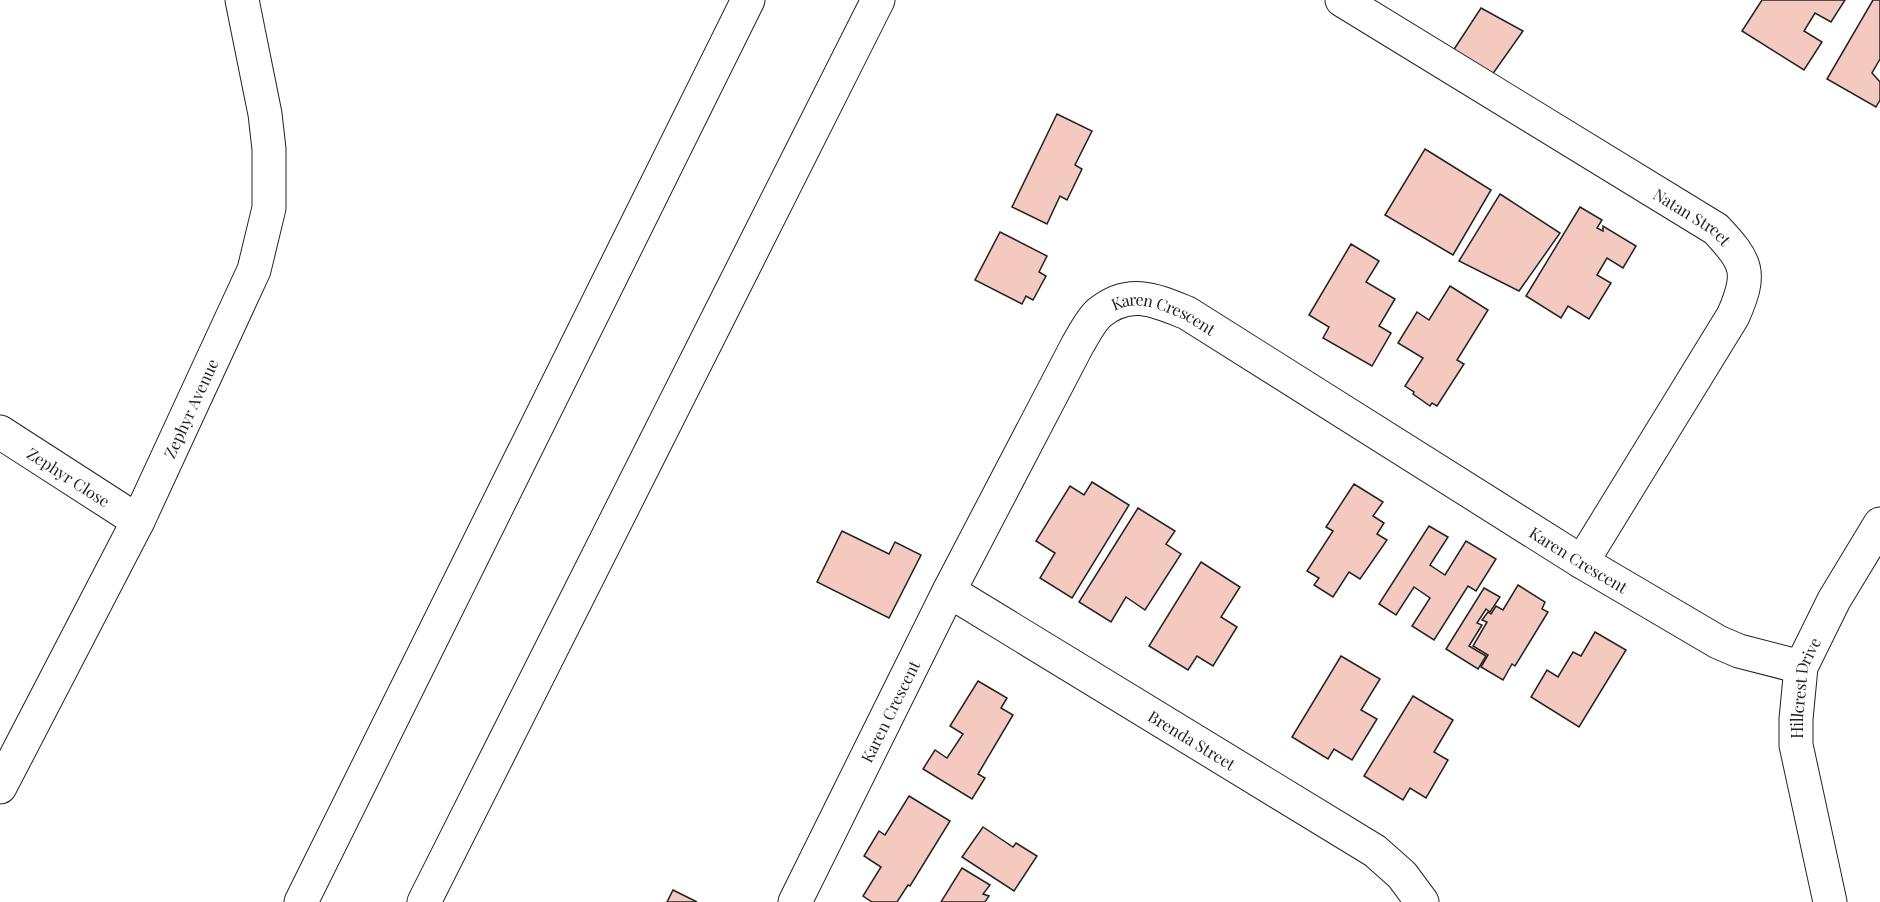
<svg xmlns="http://www.w3.org/2000/svg" width="1880" height="902" font-family="'Playfair Display',serif">
<style>
.building{fill:#f3c9c0;stroke:#222;stroke-width:1.5}
.lines{fill:none;stroke-linecap:round;stroke-linejoin:round}
.minor-casing{stroke:#222;stroke-width:35}
.highway-casing{stroke:#222;stroke-width:35}
.minor{stroke:#fff;stroke-width:33}
.highway{stroke:#fff;stroke-width:33}
.labels{text-anchor:middle;dominant-baseline:central;stroke-width:4.5;stroke-linejoin:round;paint-order:stroke}
.street-label{font-size:16px;fill:#222;stroke:#fff}
</style>
<rect width="100%" height="100%" fill="#fff"/>
<g class="building">
<path d="M1762,0h83l-14,22 -16,-9 -11,18 18,11 -18,28 -62,-39z"/>
<path d="M1873,0h7v59l-8,14 8,9v18l-4,7 -49,-28z"/>
<path d="M1481,8l42,23 -36,51 -40,-22z"/>
<path d="M1057,114l35,17 -17,34 7,4 -15,31 -7,-4 -13,28 -35,-17z"/>
<path d="M1425,149l66,41 -38,65 -68,-40z"/>
<path d="M1500,194l60,39 -41,58 -60,-30z"/>
<path d="M1580,207l22,13 -5,8 6,3v-5l33,20 -13,22 -16,-10 -10,17 14,8 -22,36 -21,-13 -7,12 -35,-22z"/>
<path d="M1000,232l47,24 -8,16 7,4 -13,24 -7,-4 -4,8 -47,-24z"/>
<path d="M1351,244l28,17 -13,21 29,17 -16,27 12,7 -19,33 -49,-28 6,-11 -20,-12z"/>
<path d="M1450,286l38,24 -31,50 7,4 -27,42 -5,-3 -2,3 -17,-12 1,-2 -9,-6 18,-28 -25,-15 19,-31 12,8z"/>
<path d="M1092,482l37,23 -57,93 -32,-20 15,-25 -19,-12 34,-55 14,9z"/>
<path d="M1354,484l29,18 -10,14 11,7 -7,11 10,6 -27,39 -11,-7 -16,25 -19,-12 5,-7 -12,-7 26,-40 -7,-4z"/>
<path d="M1138,508l37,23 -9,13 15,10 -36,56 -19,-13 -15,25 -32,-20z"/>
<path d="M1429,526l19,11 -18,28 15,10 21,-34 30,18 -20,32 -8,-5 -34,54 -22,-14 18,-28 -16,-11 -18,28 -17,-11z"/>
<path d="M842,531l47,23 6,-12 26,13 -32,63 -72,-36z"/>
<path d="M1201,562l39,25 -19,30 16,10 -24,39 -16,-10 -9,14 -39,-24z"/>
<path d="M1518,585l27,17 -3,7 6,3 -33,54 -3,-2 -9,16 -22,-13 7,-12 -15,-9 14,-24 -5,-2 6,-8 3,2 5,-8 7,4z"/>
<path d="M1484,588l16,9 -10,15 -4,-3 -9,14 5,2 -13,21 17,10 -8,13 -32,-20z"/>
<path d="M1595,632l31,18 -47,77 -48,-30 16,-27 11,7 15,-25 8,4z"/>
<path d="M1341,656l39,23 -19,31 16,9 -25,41 -18,-11 -6,10 -36,-22z"/>
<path d="M978,681l29,17 -6,10 12,7 -35,59 7,4 -13,21 -49,-30 12,-19 12,8 16,-24 -13,-8z"/>
<path d="M1413,696l40,24 -19,32 14,8 -22,38 -16,-10 -7,12 -39,-24z"/>
<path d="M909,796l41,25 -40,65 -2,-1 -11,17h-25l-9,-6 18,-29 -17,-11 15,-25 6,4z"/>
<path d="M983,827l30,20 3,-4 21,13 -23,35 -52,-34z"/>
<path d="M962,868l28,17 -7,9 6,2 -4,6h-44z"/>
<path d="M673,890l24,12h-30z"/>
</g>
<g class="lines">
<g class="minor-casing">
<g id="minor">
<path id="s1" d="M1342,0l374,229c32,34 36,44 17,87l-151,246"/>
<path id="s2" d="M0,432l138,89"/>
<path id="s3" d="M949,591l426,260 27,24 20,27"/>
<path id="s4" d="M0,787l138,-266 116,-251 15,-62v-59l-4,-35 -23,-114"/>
<path id="s5" d="M795,902l154,-311 129,-247c6,-10 13,-24 21,-31 30,-25 56,-13 88,0l395,249 136,80 21,9 62,16"/>
<path id="s6" d="M1830,902l-34,-157v-26l5,-52 33,-67 46,-76"/>
</g>
</g>
<g class="highway-casing">
<g id="highway">
<path d="M301,902l447,-902"/>
<path d="M424,902l454,-902"/>
</g>
</g>
<use href="#minor" class="minor"/>
<use href="#highway" class="highway"/>
</g>
<g class="labels">
<g class="street-label">
<text stroke="none"><textPath href="#s1" startOffset="412">Natan Street</textPath></text>
<text stroke="none"><textPath href="#s5" startOffset="734">Karen Crescent</textPath></text>
<text stroke="none"><textPath href="#s4" startOffset="424">Zephyr Avenue</textPath></text>
<text stroke="none"><textPath href="#s2" startOffset="82">Zephyr Close</textPath></text>
<text stroke="none"><textPath href="#s5" startOffset="1220">Karen Crescent</textPath></text>
<text stroke="none"><textPath href="#s6" startOffset="219">Hillcrest Drive</textPath></text>
<text stroke="none"><textPath href="#s5" startOffset="213">Karen Crescent</textPath></text>
<text stroke="none"><textPath href="#s3" startOffset="285">Brenda Street</textPath></text>
</g>
</g>
</svg>
